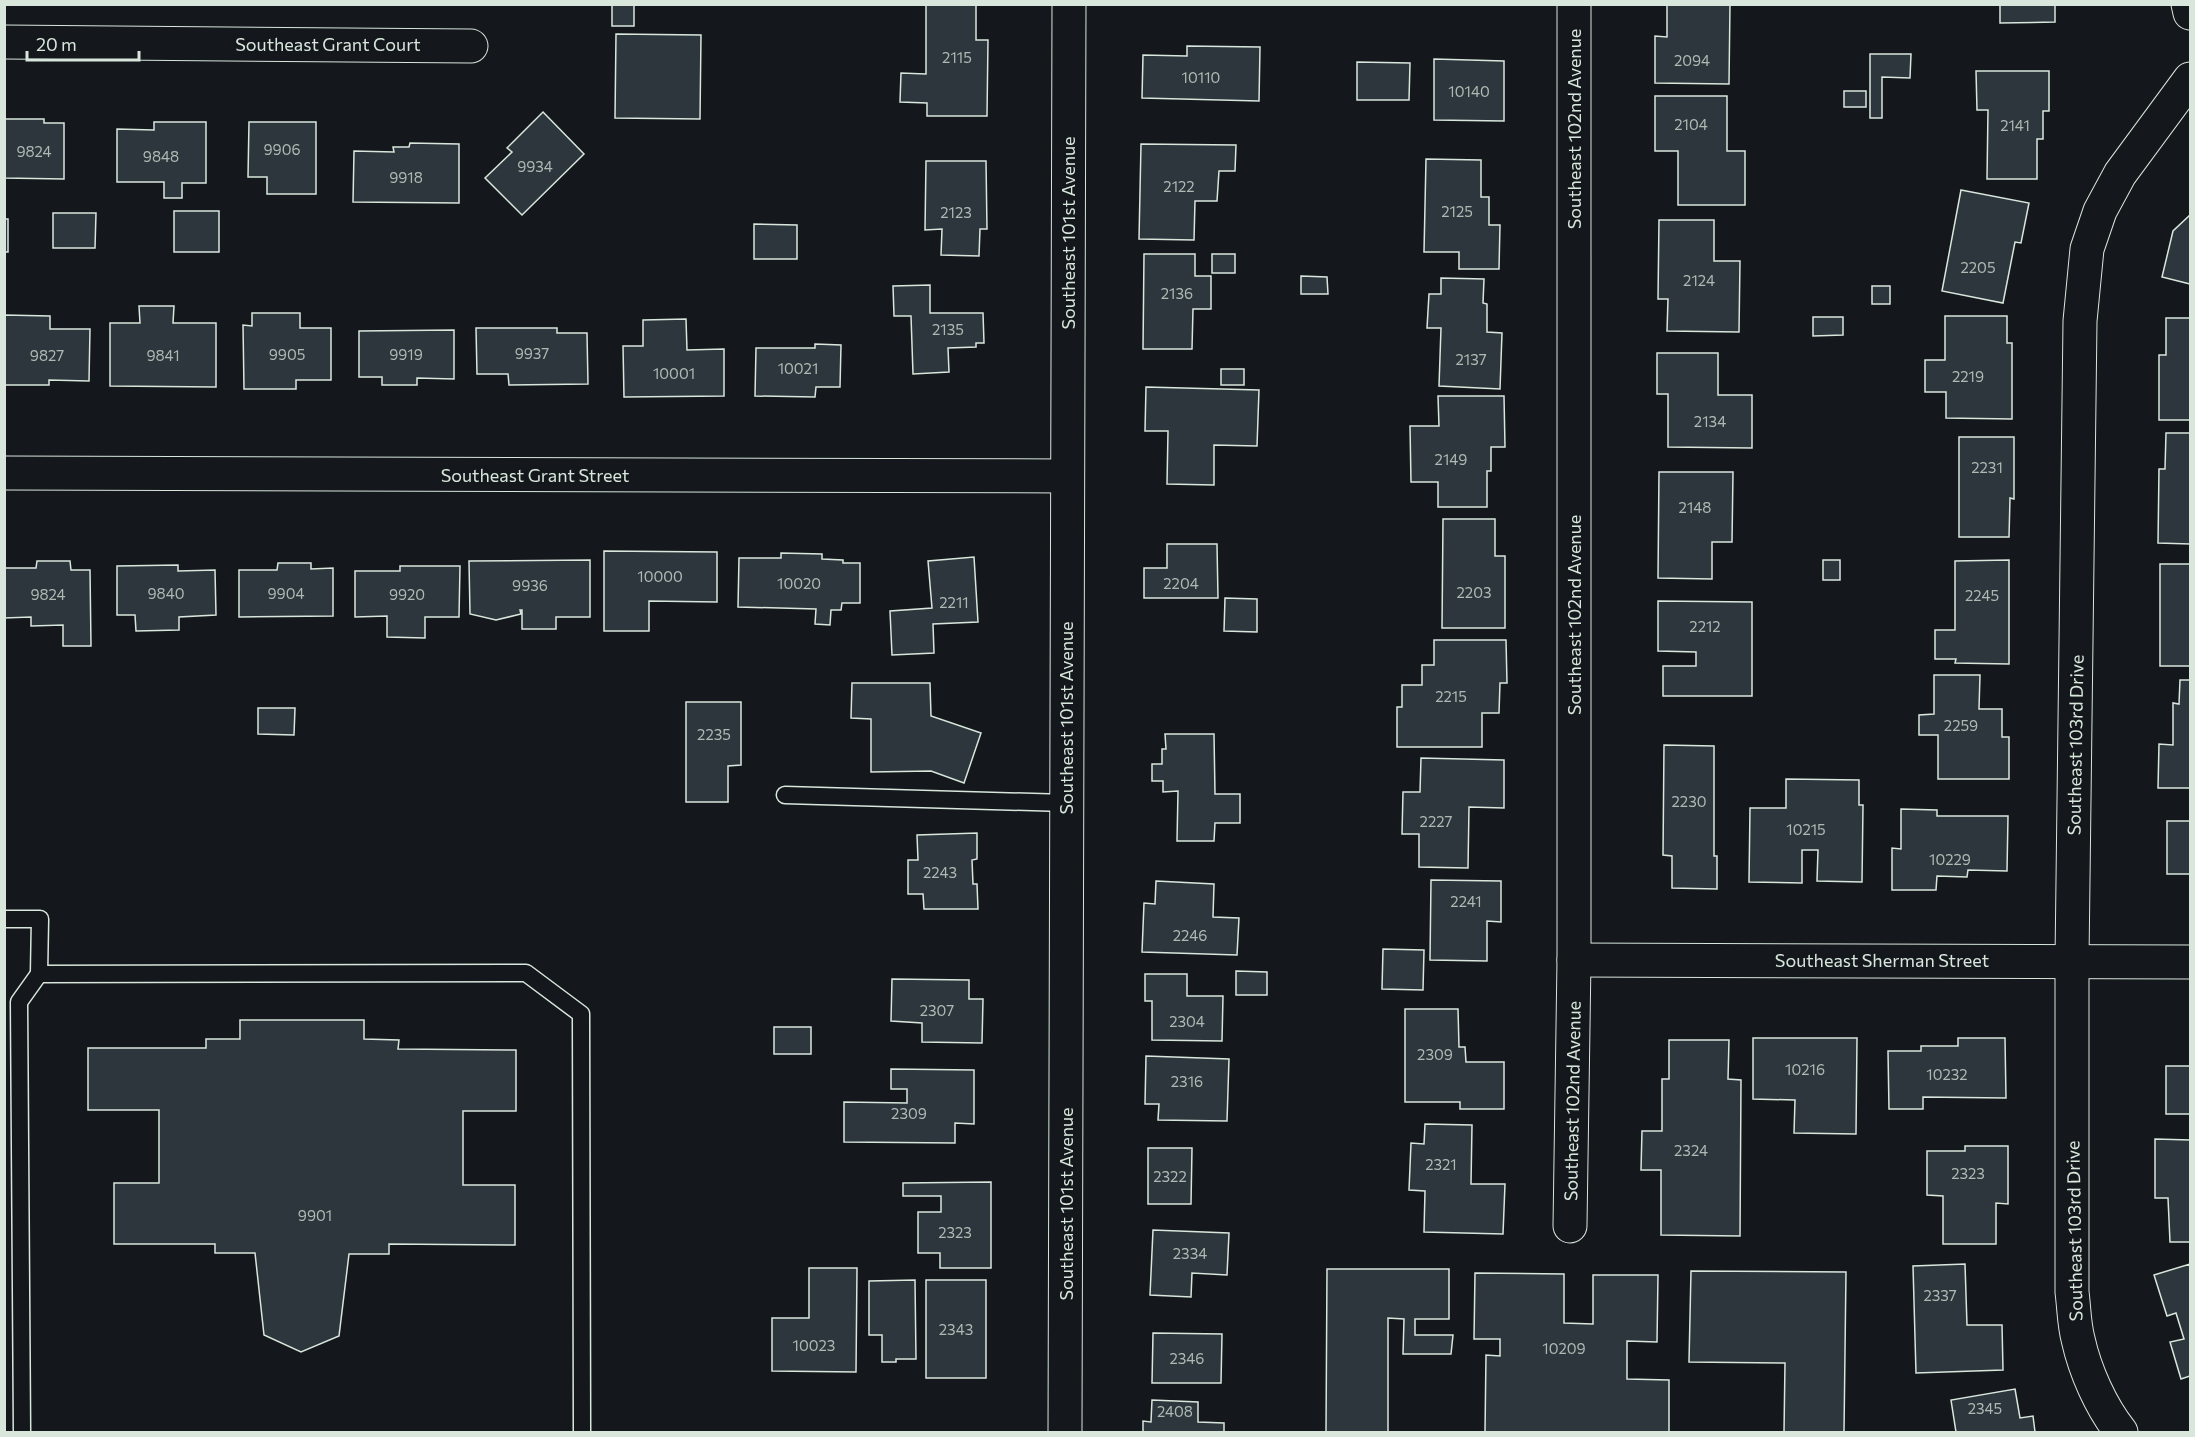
<svg xmlns="http://www.w3.org/2000/svg" width="2195" height="1437" font-family="Commissioner,sans-serif">
<style>
.building{fill:#2c363c;stroke:#d8e6dc;stroke-width:1.5}
.lines{fill:none;stroke-linecap:round;stroke-linejoin:round}
.service-casing{stroke:#d8e6dc;stroke-width:19}
.minor-casing{stroke:#d8e6dc;stroke-width:35}
.service{stroke:#14181c;stroke-width:16}
.minor{stroke:#14181c;stroke-width:33}
.labels{text-anchor:middle;dominant-baseline:central;stroke-width:4.5;stroke-linejoin:round;paint-order:stroke}
.number-label{font-size:15px;fill:#adbab4}
.street-label{font-size:18px;fill:#d8e6dc;stroke:#14181c}
</style>
<rect width="100%" height="100%" fill="#14181c"/>
<g class="building">
<rect x="612" y="4" width="22" height="22"/>
<path d="M926,4h50v36h12l-1,76h-60v-13l-27,-1 1,-29 25,1z"/>
<path d="M1667,4h63l-1,80 -74,-1v-47l12,1z"/>
<path d="M2000,4h55v18l-55,1z"/>
<path d="M616,34l85,1 -1,84 -85,-1z"/>
<path d="M1187,46l73,1 -1,54 -117,-3 1,-43 44,1z"/>
<path d="M1870,54h41l-1,24 -28,-1v41h-12z"/>
<path d="M1434,59l70,2v60l-70,-1z"/>
<path d="M1357,62l53,1 -1,37h-52z"/>
<path d="M1976,71h73v40h-6v28h-6v40h-50l1,-69h-11z"/>
<rect x="1844" y="91" width="22" height="16"/>
<path d="M1655,96h72v55h18v54h-67v-54h-23z"/>
<path d="M543,112l41,42 -62,61 -37,-37 27,-26 -5,-4z"/>
<path d="M4,119h40v4h20v56l-60,-1z"/>
<path d="M154,122h52v61h-24v15h-18v-16h-47v-53l37,1z"/>
<path d="M249,122h67v72h-49v-17h-19z"/>
<path d="M410,143l49,1v59l-106,-1 1,-51 40,1 -1,-5h16z"/>
<path d="M1141,144l95,1 -1,26h-16l-2,30h-22l-1,39 -55,-1z"/>
<path d="M1426,159l55,1v37h8v28h11l-1,44h-40v-17h-35z"/>
<path d="M926,161h60l1,68h-7l-1,27 -38,-1 1,-26 -17,1z"/>
<path d="M1961,190l68,13 -8,40 -6,-1 -12,61 -61,-12z"/>
<rect x="174" y="211" width="45" height="41"/>
<path d="M53,213h43l-1,35h-42z"/>
<path d="M2190,215v69l-28,-7 11,-46z"/>
<rect x="4" y="219" width="4" height="33"/>
<path d="M1659,220h55v41h26l-1,71 -72,-1 1,-32h-10z"/>
<path d="M754,224l43,1v34h-43z"/>
<path d="M1144,254h51v22h16v33h-18l-1,40h-49z"/>
<rect x="1212" y="254" width="23" height="19"/>
<path d="M1301,276l26,1 1,17h-27z"/>
<path d="M1441,278l43,1 -1,24 4,1v28l15,1 -2,56 -61,-3 2,-58h-14l2,-34h12z"/>
<path d="M930,285v28h53l1,30h-8v4l-28,1 1,24 -36,2 -2,-58h-17l-1,-30z"/>
<rect x="1872" y="286" width="18" height="18"/>
<path d="M139,306h35l-1,17h43v64l-106,-1v-63h30z"/>
<path d="M252,313h48v15h31v52h-35v9h-52l-1,-64 9,1z"/>
<path d="M4,315l46,1v13h40l-1,52 -40,-1v5h-45z"/>
<path d="M1945,316h62v27h5v76l-66,-1v-26h-21v-32h20z"/>
<path d="M1813,317h30v18l-30,1z"/>
<path d="M2166,318h24v102h-31v-65h7z"/>
<path d="M686,319l1,31 37,-1v47l-100,1 -1,-51h20v-26z"/>
<path d="M476,328h81v5h30l1,51 -79,1 -1,-11h-31z"/>
<path d="M454,330v49l-37,-1v7h-35v-8h-23v-46z"/>
<path d="M815,344l26,1 -1,42h-24l-1,10 -60,-1 1,-48h59z"/>
<path d="M1657,353h61v42h34v53l-84,-1v-53h-11z"/>
<rect x="1221" y="369" width="23" height="16"/>
<path d="M1146,387l113,3 -2,56 -43,-1v40l-47,-1 1,-53h-23z"/>
<path d="M1438,396h66l1,51h-14v24h-4v36h-49v-25h-27l-1,-56h29z"/>
<path d="M2166,433h24v111l-32,-1 1,-74h6z"/>
<path d="M1959,437h55v62l-4,-1 -1,39h-50z"/>
<path d="M1659,472h74l-1,70h-20v37l-54,-1z"/>
<path d="M1443,519h52v37h10v72h-63z"/>
<path d="M1167,544h50l1,54h-74v-30h23z"/>
<path d="M604,551l113,1v50l-68,-1v30h-45z"/>
<path d="M781,553l41,1v5l21,1v3h17v40h-18l-1,7h-10l-1,15 -15,-1 1,-15 -78,-2 1,-49h42z"/>
<path d="M974,557l4,65 -45,2 1,29 -42,2 -2,-44 42,-3 -4,-47z"/>
<path d="M590,560v57h-34v12h-34v-19h-2l1,4 -25,6 -26,-6 -1,-53z"/>
<rect x="1823" y="560" width="17" height="20"/>
<path d="M2009,560v104l-54,-1 1,-4h-21v-29h20v-69z"/>
<path d="M37,561h33l1,9h19l1,76h-28v-21l-32,1v-9l-27,1v-50h32z"/>
<path d="M278,563h33v6l22,-1v48l-94,1v-47h38z"/>
<rect x="2160" y="564" width="30" height="102"/>
<path d="M178,565v6l37,-1 1,45 -37,2v13l-43,1 -1,-16h-18v-49z"/>
<path d="M400,566h60l-1,51h-34v21l-38,-1v-21l-32,1v-46h45z"/>
<path d="M1225,598l32,1v33l-33,-1z"/>
<path d="M1658,601l94,1v94h-89v-30h33v-14l-38,-1z"/>
<path d="M1434,640h72l1,43h-7l-1,30h-17v34h-85v-40h5v-22h20v-20h12z"/>
<path d="M1934,675h46l-1,34h23v28h7v42h-71v-44h-19v-20l15,-1z"/>
<path d="M2180,680h10v108h-32l1,-44 14,1v-42l6,1z"/>
<path d="M852,683h78l1,33 50,17 -17,50 -33,-12 -60,1v-53l-20,-1z"/>
<path d="M686,702h55v63l-13,1v36h-42z"/>
<path d="M258,708h37l-1,27 -36,-1z"/>
<path d="M1165,734h49l1,60h25v29h-25l-1,18h-37l1,-50 -15,1v-11h-11v-17h10v-15h4z"/>
<path d="M1664,745l50,1v110h3v33l-45,-1v-32l-9,-1z"/>
<path d="M1421,758l83,2v48l-35,-1 -1,61 -49,-1v-33h-17l1,-42h17z"/>
<path d="M1786,779l73,1v25h4l-1,77 -45,-1 1,-31h-16v33l-53,-1 1,-74h36z"/>
<path d="M1901,809l36,1v6h71l-1,55 -39,-1 -1,7 -30,-1 -1,14h-44v-42l9,1z"/>
<rect x="2167" y="821" width="23" height="53"/>
<path d="M977,833v26l-5,1 1,24h4l1,25h-54l-1,-15h-15v-34h10l-1,-25z"/>
<path d="M1431,880l70,1v41l-14,-1v40l-57,-1z"/>
<path d="M1156,881l58,3 -1,33 26,1 -2,37 -95,-3 2,-49 11,1z"/>
<path d="M1383,949l41,1 -1,40 -41,-1z"/>
<path d="M1236,971l31,1v23h-31z"/>
<path d="M1145,974h42v22h36l-1,45 -70,-1v-39h-7z"/>
<path d="M892,979l77,1v19h14l-1,44 -60,-1v-19l-31,-2z"/>
<path d="M1405,1009h53l1,38h6l1,15h38v47h-44v-7h-55z"/>
<path d="M240,1020h124v19l35,1 -1,9 118,1v61h-53v74h52v60l-126,-1v10h-40l-10,82 -38,16 -37,-17 -9,-82h-40v-9h-101v-61h45v-73h-71v-62h118v-9h34z"/>
<rect x="774" y="1027" width="37" height="27"/>
<path d="M1753,1038h104l-1,96 -62,-1 1,-33 -42,-1z"/>
<path d="M1958,1038h47l1,60 -83,-1v12h-34l-1,-58h33v-5h37z"/>
<path d="M1669,1040h60l-1,39 13,1 -1,156 -79,-1v-65h-20l1,-39h20v-52h7z"/>
<path d="M1146,1056l83,3 -2,62 -69,-1 1,-16h-14z"/>
<rect x="2166" y="1066" width="24" height="48"/>
<path d="M891,1069l83,1v54l-19,-1v20l-111,-1v-40l63,1v-14h-16z"/>
<path d="M1425,1124l47,1 -1,59h34l-2,50 -79,-2 1,-41 -16,-1 2,-47 13,1z"/>
<path d="M2155,1139l35,1v102h-20l-2,-44h-13z"/>
<path d="M1965,1146h43v58l-12,-1v41h-53v-48l-16,-1v-44h38z"/>
<path d="M1148,1148h44l-1,56h-43z"/>
<path d="M991,1182v86h-51v-15h-22v-41h23v-16h-38v-13z"/>
<path d="M1153,1230l76,3 -2,42 -35,-2 -1,24 -41,-2z"/>
<path d="M1965,1264l2,61h35l1,45 -87,3 -3,-107z"/>
<path d="M2190,1264v112l-9,3 -11,-37 14,-3 -8,-26 -9,3 -13,-41z"/>
<path d="M809,1268h48l-1,104 -84,-1v-53h37z"/>
<path d="M1327,1269h122v50h-34v16h38l-2,19h-48l1,-35 -16,-1v114h-62z"/>
<path d="M1691,1271l155,1 -2,160h-60l1,-69 -96,-1z"/>
<path d="M1475,1273l89,1v49l29,1v-49h65l-1,67 -30,-1v38l42,1v52h-184l1,-77 14,1v-17h-26z"/>
<path d="M915,1280l1,79h-20v3h-14v-27h-13v-54z"/>
<rect x="926" y="1280" width="60" height="98"/>
<path d="M1153,1333l69,1 -1,49h-69z"/>
<path d="M2015,1389l5,29 13,-2 2,16h-79l-5,-32z"/>
<path d="M1152,1400l46,2v20l26,1v9h-81v-11l8,1z"/>
</g>
<g class="lines">
<g class="service-casing">
<g id="service">
<path d="M785,795l281,8"/>
<path d="M4,919h36l-1,55"/>
<path d="M22,1432l-3,-430 20,-28 487,-1 55,41 1,418"/>
</g>
</g>
<g class="minor-casing">
<g id="minor">
<path d="M2188,4l2,9"/>
<path d="M4,42l467,4"/>
<path d="M4,473l1062,3"/>
<path d="M1574,960l616,2"/>
<path d="M1570,1226l4,-266v-956"/>
<path d="M1065,1432l4,-1428"/>
<path d="M2121,1432c-20,-25 -36,-61 -43,-93 -4,-15 -4,-32 -6,-47v-332l8,-639 7,-72 13,-38 20,-37 70,-95"/>
</g>
</g>
<use href="#service" class="service"/>
<use href="#minor" class="minor"/>
</g>
<g class="labels">
<g class="number-label">
<text x="957" y="57">2115</text>
<text x="1692" y="60">2094</text>
<text x="1201" y="77">10110</text>
<text x="1469" y="91">10140</text>
<text x="1691" y="124">2104</text>
<text x="2015" y="125">2141</text>
<text x="282" y="149">9906</text>
<text x="34" y="151">9824</text>
<text x="161" y="156">9848</text>
<text x="535" y="166">9934</text>
<text x="406" y="177">9918</text>
<text x="1179" y="186">2122</text>
<text x="1457" y="211">2125</text>
<text x="956" y="212">2123</text>
<text x="1978" y="267">2205</text>
<text x="1699" y="280">2124</text>
<text x="1177" y="293">2136</text>
<text x="948" y="329">2135</text>
<text x="532" y="353">9937</text>
<text x="287" y="354">9905</text>
<text x="406" y="354">9919</text>
<text x="47" y="355">9827</text>
<text x="163" y="355">9841</text>
<text x="1471" y="359">2137</text>
<text x="798" y="368">10021</text>
<text x="674" y="373">10001</text>
<text x="1968" y="376">2219</text>
<text x="1710" y="421">2134</text>
<text x="1451" y="459">2149</text>
<text x="1987" y="467">2231</text>
<text x="1695" y="507">2148</text>
<text x="660" y="576">10000</text>
<text x="799" y="583">10020</text>
<text x="1181" y="583">2204</text>
<text x="530" y="585">9936</text>
<text x="1474" y="592">2203</text>
<text x="166" y="593">9840</text>
<text x="286" y="593">9904</text>
<text x="48" y="594">9824</text>
<text x="407" y="594">9920</text>
<text x="1982" y="595">2245</text>
<text x="954" y="602">2211</text>
<text x="1705" y="626">2212</text>
<text x="1451" y="696">2215</text>
<text x="1961" y="725">2259</text>
<text x="714" y="734">2235</text>
<text x="1689" y="801">2230</text>
<text x="1436" y="821">2227</text>
<text x="1806" y="829">10215</text>
<text x="1950" y="859">10229</text>
<text x="940" y="872">2243</text>
<text x="1466" y="901">2241</text>
<text x="1190" y="935">2246</text>
<text x="937" y="1010">2307</text>
<text x="1187" y="1021">2304</text>
<text x="1435" y="1054">2309</text>
<text x="1805" y="1069">10216</text>
<text x="1947" y="1074">10232</text>
<text x="1187" y="1081">2316</text>
<text x="909" y="1113">2309</text>
<text x="1691" y="1150">2324</text>
<text x="1441" y="1164">2321</text>
<text x="1968" y="1173">2323</text>
<text x="1170" y="1176">2322</text>
<text x="315" y="1215">9901</text>
<text x="955" y="1232">2323</text>
<text x="1190" y="1253">2334</text>
<text x="1940" y="1295">2337</text>
<text x="956" y="1329">2343</text>
<text x="814" y="1345">10023</text>
<text x="1564" y="1348">10209</text>
<text x="1187" y="1358">2346</text>
<text x="1985" y="1408">2345</text>
<text x="1175" y="1411">2408</text>
</g>
<g class="street-label">
<text x="328" y="44">Southeast Grant Court</text>
<text transform="translate(1574 129) rotate(-90)">Southeast 102nd Avenue</text>
<text transform="translate(1068 233) rotate(-90)">Southeast 101st Avenue</text>
<text x="535" y="475">Southeast Grant Street</text>
<text transform="translate(1574 615) rotate(-90)">Southeast 102nd Avenue</text>
<text transform="translate(1066 718) rotate(-90)">Southeast 101st Avenue</text>
<text transform="translate(2075 745) rotate(-89)">Southeast 103rd Drive</text>
<text x="1882" y="960">Southeast Sherman Street</text>
<text transform="translate(1572 1101) rotate(-89)">Southeast 102nd Avenue</text>
<text transform="translate(1066 1204) rotate(-90)">Southeast 101st Avenue</text>
<text transform="translate(2074 1231) rotate(-91)">Southeast 103rd Drive</text>
</g>
</g>
<rect width="2195" height="1437" fill="none" stroke="#d8e6dc" stroke-width="12"/>
<path d="M27 51v9h112v-9" fill="none" stroke="#d8e6dc" stroke-width="3"/>
<text x="36" y="51" font-size="18" fill="#d8e6dc" stroke="#14181c" stroke-width="4.5" paint-order="stroke">20 m</text>
</svg>
